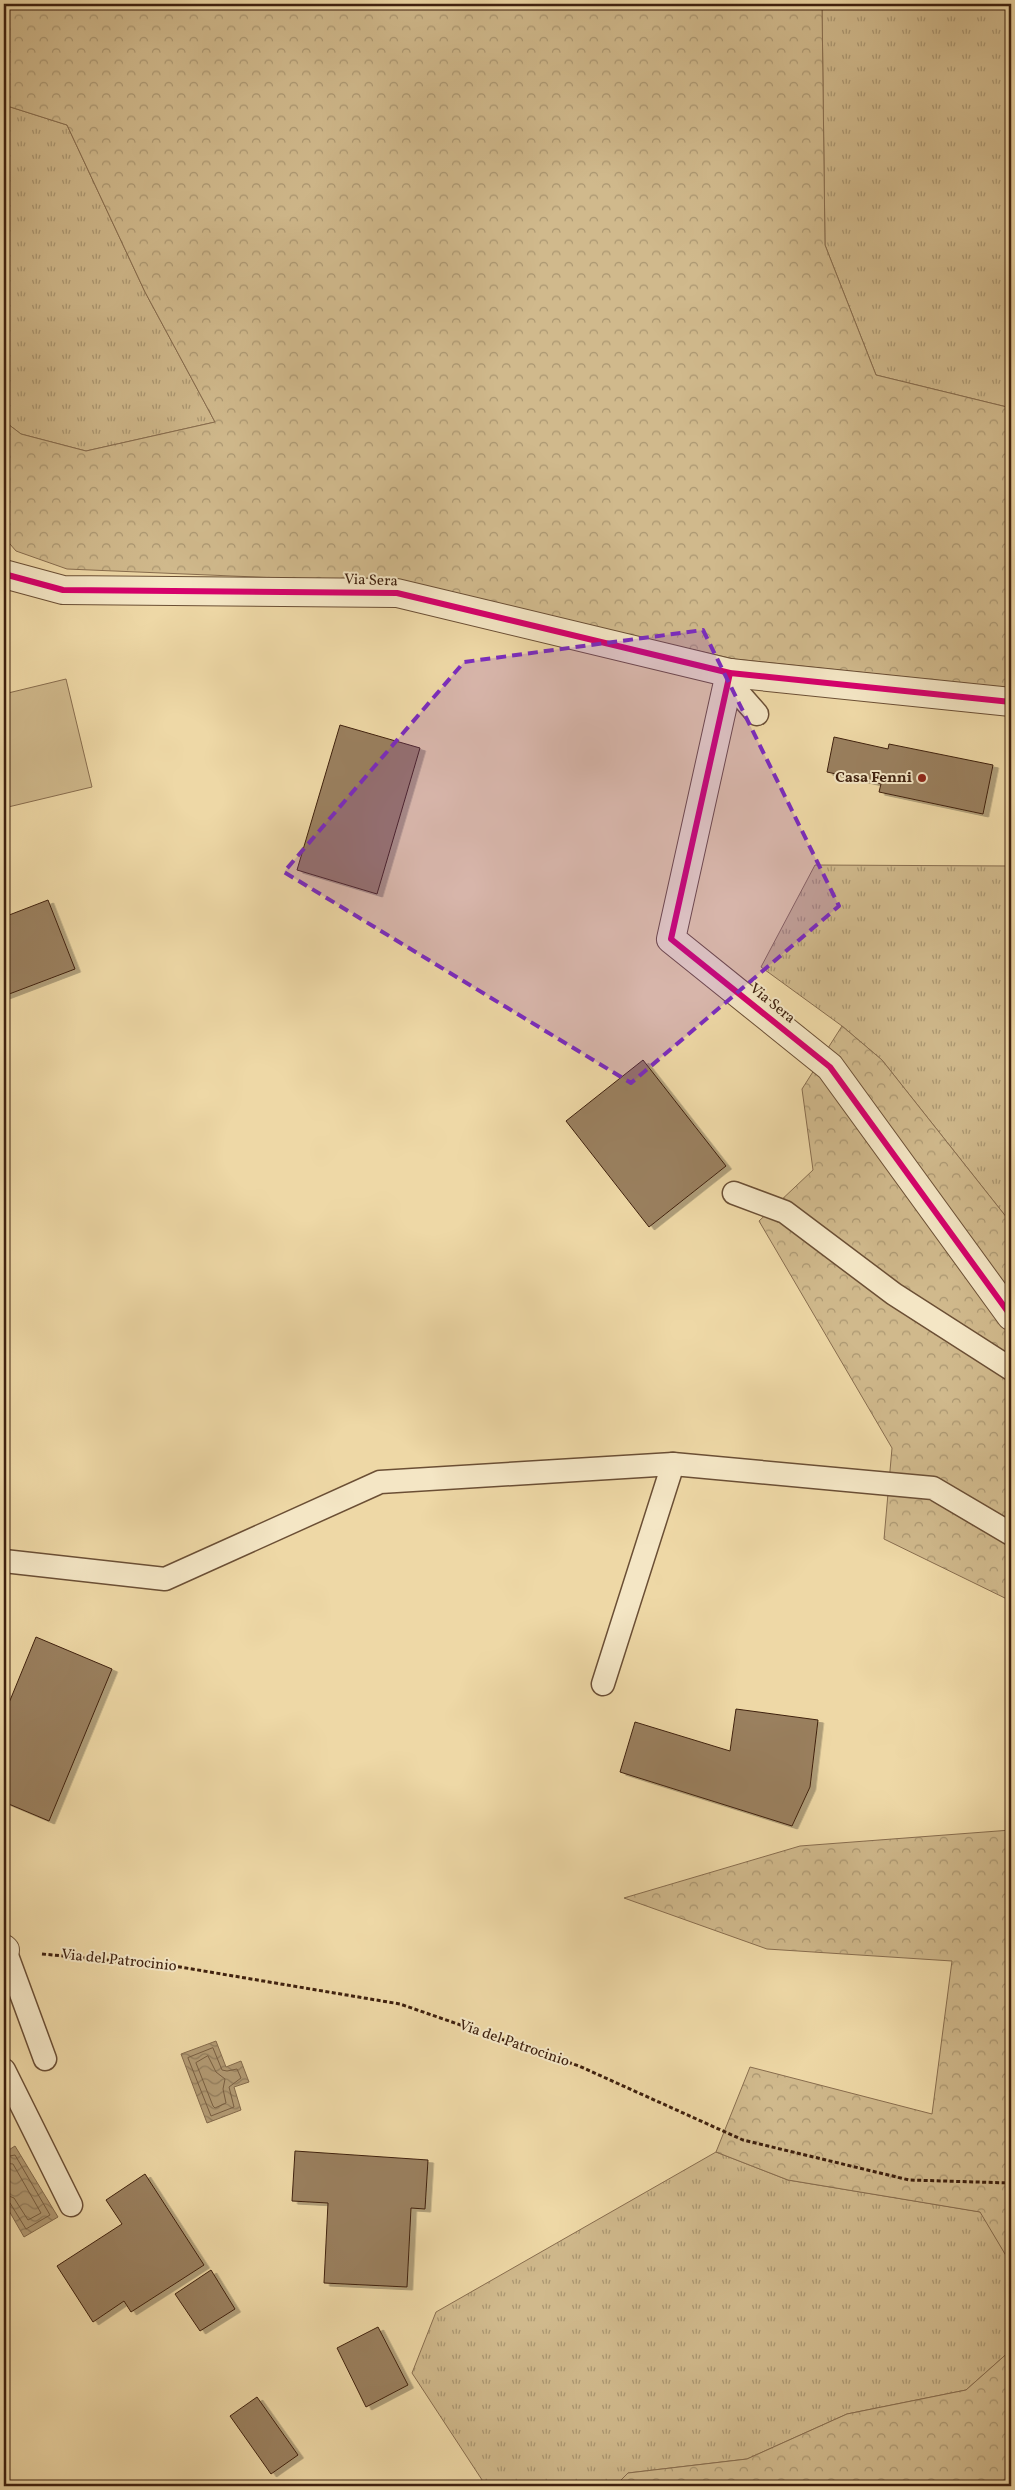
<svg xmlns="http://www.w3.org/2000/svg" width="1015" height="2490" font-family="Vollkorn,serif">
<style>
.grass{fill:url(#grass-tufts);stroke:#886d4e}
.forest{fill:url(#forest-crowns);stroke:#886d4e}
.garden{fill:#d0b98c;stroke:#886d4e}
.water{fill:url(#water-waves);stroke:#846a4b}
.lines{fill:none;stroke-linecap:round;stroke-linejoin:round}
.shore{stroke:#785e41;stroke-width:1}
.building{fill:#9a805e;stroke:#3f210f;filter:url(#shadow)}
.service-casing{stroke:#6b4f35;stroke-width:25}
.minor-casing{stroke:#6b4f35;stroke-width:30}
.path{stroke:#3f210f;stroke-width:3;stroke-dasharray:4 2.5;stroke-linecap:butt}
.service{stroke:#f4e6c5;stroke-width:22}
.minor{stroke:#f4e6c5;stroke-width:28}
.cycleway-casing{stroke:#f4e6c5;stroke-width:9}
.cycleway{stroke:#d6006c;stroke-width:6}
.marked{fill:#7b2cbf;fill-opacity:0.2;stroke:#7b2cbf;stroke-width:4;stroke-dasharray:10 6;stroke-linejoin:round}
.poi-dot{fill:#8f2418;stroke:#f4e6c5;stroke-width:2}
.labels{text-anchor:middle;dominant-baseline:central;stroke-width:4;stroke-linejoin:round;paint-order:stroke}
.street-label{font-size:15px;fill:#3f210f;stroke:#f4e6c5}
.poi-label{font-size:15px;font-weight:bold;fill:#3f210f;stroke:#f4e6c5;text-anchor:end}
</style>
<defs>
<pattern id="grass-tufts" width="24" height="20" patternUnits="userSpaceOnUse" patternTransform="scale(1.25)"><rect width="24" height="20" fill="#d0b98c"/><path d="M3 7l-1-3M5 7V3M7 7l1-3M15 17l-1-3M17 17v-4M19 17l1-3" fill="none" stroke="#aa9671"/></pattern>
<pattern id="forest-crowns" width="20" height="18" patternUnits="userSpaceOnUse" patternTransform="scale(1.25)"><rect width="20" height="18" fill="#d0b98c"/><path d="M2 6a3 3 0 1 1 6 0M12 15a3 3 0 1 1 6 0" fill="none" stroke="#aa9671"/></pattern>
<pattern id="water-waves" width="16" height="10" patternUnits="userSpaceOnUse" patternTransform="scale(1.25)"><rect width="16" height="10" fill="#b29a73"/><path d="M0 5q4-4 8 0t8 0" fill="none" stroke="#927d5d"/></pattern>
<filter id="shadow"><feDropShadow dx="5.5" dy="3" stdDeviation="0" flood-color="#0004"/></filter>
</defs>
<rect width="100%" height="100%" fill="#eed8a6"/>
<filter id="stains"><feTurbulence type="fractalNoise" baseFrequency=".004" numOctaves="4"/><feColorMatrix values="0 0 0 0 .2 0 0 0 0 .09 0 0 0 0 .02 0 0 0 .5 -.17"/></filter>
<radialGradient id="worn" r=".72"><stop offset=".6" stop-color="#630" stop-opacity="0"/><stop offset="1" stop-color="#630" stop-opacity=".3"/></radialGradient>
<g class="grass">
<path d="M822,4h189v404l-135,-33 -51,-130z"/>
<path d="M4,105l63,20 78,167 70,130 -129,29 -65,-17 -17,-13z"/>
<path d="M815,865l196,1v357l-129,-163 -40,-34 -81,-59z"/>
<path d="M716,2152l72,28 193,32 30,52v86l-45,40 -119,24 -100,45 -119,14 -13,13h-129l-74,-113 24,-61z"/>
</g>
<g class="forest">
<path d="M4,4h818l3,241 51,130 135,33v280l-277,-29 -337,-76 -330,-14 -51,-18 -12,-14v-116l17,13 65,17 129,-29 -70,-130 -78,-167 -63,-20z"/>
<path d="M842,1026l40,34 129,163v378l-127,-62 8,-91 -133,-227 54,-51 -11,-81z"/>
<path d="M1011,1830v434l-31,-52 -192,-32 -72,-28 34,-85 182,47 20,-153 -185,-12 -143,-51 176,-52z"/>
<path d="M1011,2350v136h-396l13,-13 119,-14 100,-45 119,-24z"/>
</g>
<path class="garden" d="M66,679l26,108 -88,21v-114z"/>
<g class="water">
<path d="M216,2041l10,26 15,-6 8,21 -15,5 7,23 -34,13 -26,-69z"/>
<path d="M15,2146l43,71 -34,20 -20,-35v-49z"/>
</g>
<g class="lines">
<g class="shore">
<path d="M213,2048l9,22 5,1 10,-2 4,9 -12,9 5,20 -23,9 -23,-58z"/>
<path d="M208,2056l8,16 9,7 -2,10 3,14 -11,5 -2,-2 -17,-43z"/>
<path d="M4,2157l11,-2 35,60 -24,14 -16,-26 -6,-2"/>
<path d="M4,2163l9,1 28,49 -13,7 -14,-22 -10,-4"/>
</g>
</g>
<g class="building">
<path d="M340,725l80,23 -43,146 -80,-24z"/>
<path d="M834,737l54,12 1,-5 104,21 -10,49 -104,-22 2,-8 -54,-12z"/>
<path d="M48,900l27,69 -71,27v-79z"/>
<path d="M643,1060l83,106 -77,61 -83,-106z"/>
<path d="M36,1637l76,32 -63,152 -45,-19v-87z"/>
<path d="M736,1709l82,11 -8,67 -18,39 -172,-54 15,-50 95,29z"/>
<path d="M295,2151l133,9 -3,49 -14,-1 -4,79 -83,-4 4,-80 -36,-2z"/>
<path d="M145,2174l59,91 -73,47 -7,-11 -31,21 -36,-56 65,-42 -16,-24z"/>
<path d="M211,2270l24,39 -35,22 -25,-37z"/>
<path d="M378,2327l30,58 -42,22 -29,-59z"/>
<path d="M257,2397l41,58 -27,19 -41,-58z"/>
</g>
<g class="lines">
<g class="service-casing">
<g id="service">
<path d="M728,681l29,33"/>
<path d="M734,1193l51,19 109,82 117,75"/>
<path d="M4,1561l161,18 215,-97 293,-18 260,24 78,46"/>
<path d="M603,1684l70,-220"/>
<path d="M5,1950l40,109"/>
<path d="M4,2070l67,135"/>
</g>
</g>
<g class="minor-casing">
<g id="minor">
<path d="M4,574l59,16 334,3 333,80 281,29"/>
<path d="M730,673l-59,266 159,128 181,249"/>
<path d="M4,1949l1,1"/>
</g>
</g>
<path class="path" d="M42,1954l138,13 220,37 179,62 164,74 166,40 102,3"/>
<use href="#service" class="service"/>
<use href="#minor" class="minor"/>
<g class="cycleway-casing">
<g id="cycleway">
<path d="M4,574l59,16 334,3 333,80 281,29"/>
<path d="M730,673l-59,266 159,128 181,249"/>
</g>
</g>
<use href="#cycleway" class="cycleway"/>
</g>
<path class="marked" d="M703,630l136,276 -208,177 -347,-211 180,-210z"/>
<circle class="poi-dot" cx="922" cy="778" r="5"/>
<g class="labels">
<g class="street-label">
<text transform="translate(371 581) rotate(2)">Via Sera</text>
<text transform="translate(772 1004) rotate(39)">Via Sera</text>
<text transform="translate(119 1961) rotate(6)">Via del Patrocinio</text>
<text transform="translate(514 2044) rotate(19)">Via del Patrocinio</text>
</g>
<g class="poi-label">
<text x="912" y="778">Casa Fenni</text>
</g>
</g>
<rect width="1015" height="2490" fill="none" stroke="#eed8a6" stroke-width="20"/>
<rect x="5" y="5" width="1005" height="2480" fill="none" stroke="#3f210f" stroke-width="2.5"/>
<rect x="10" y="10" width="995" height="2470" fill="none" stroke="#3f210f"/>
<rect width="100%" height="100%" filter="url(#stains)"/>
<rect width="100%" height="100%" fill="url(#worn)"/>
</svg>
